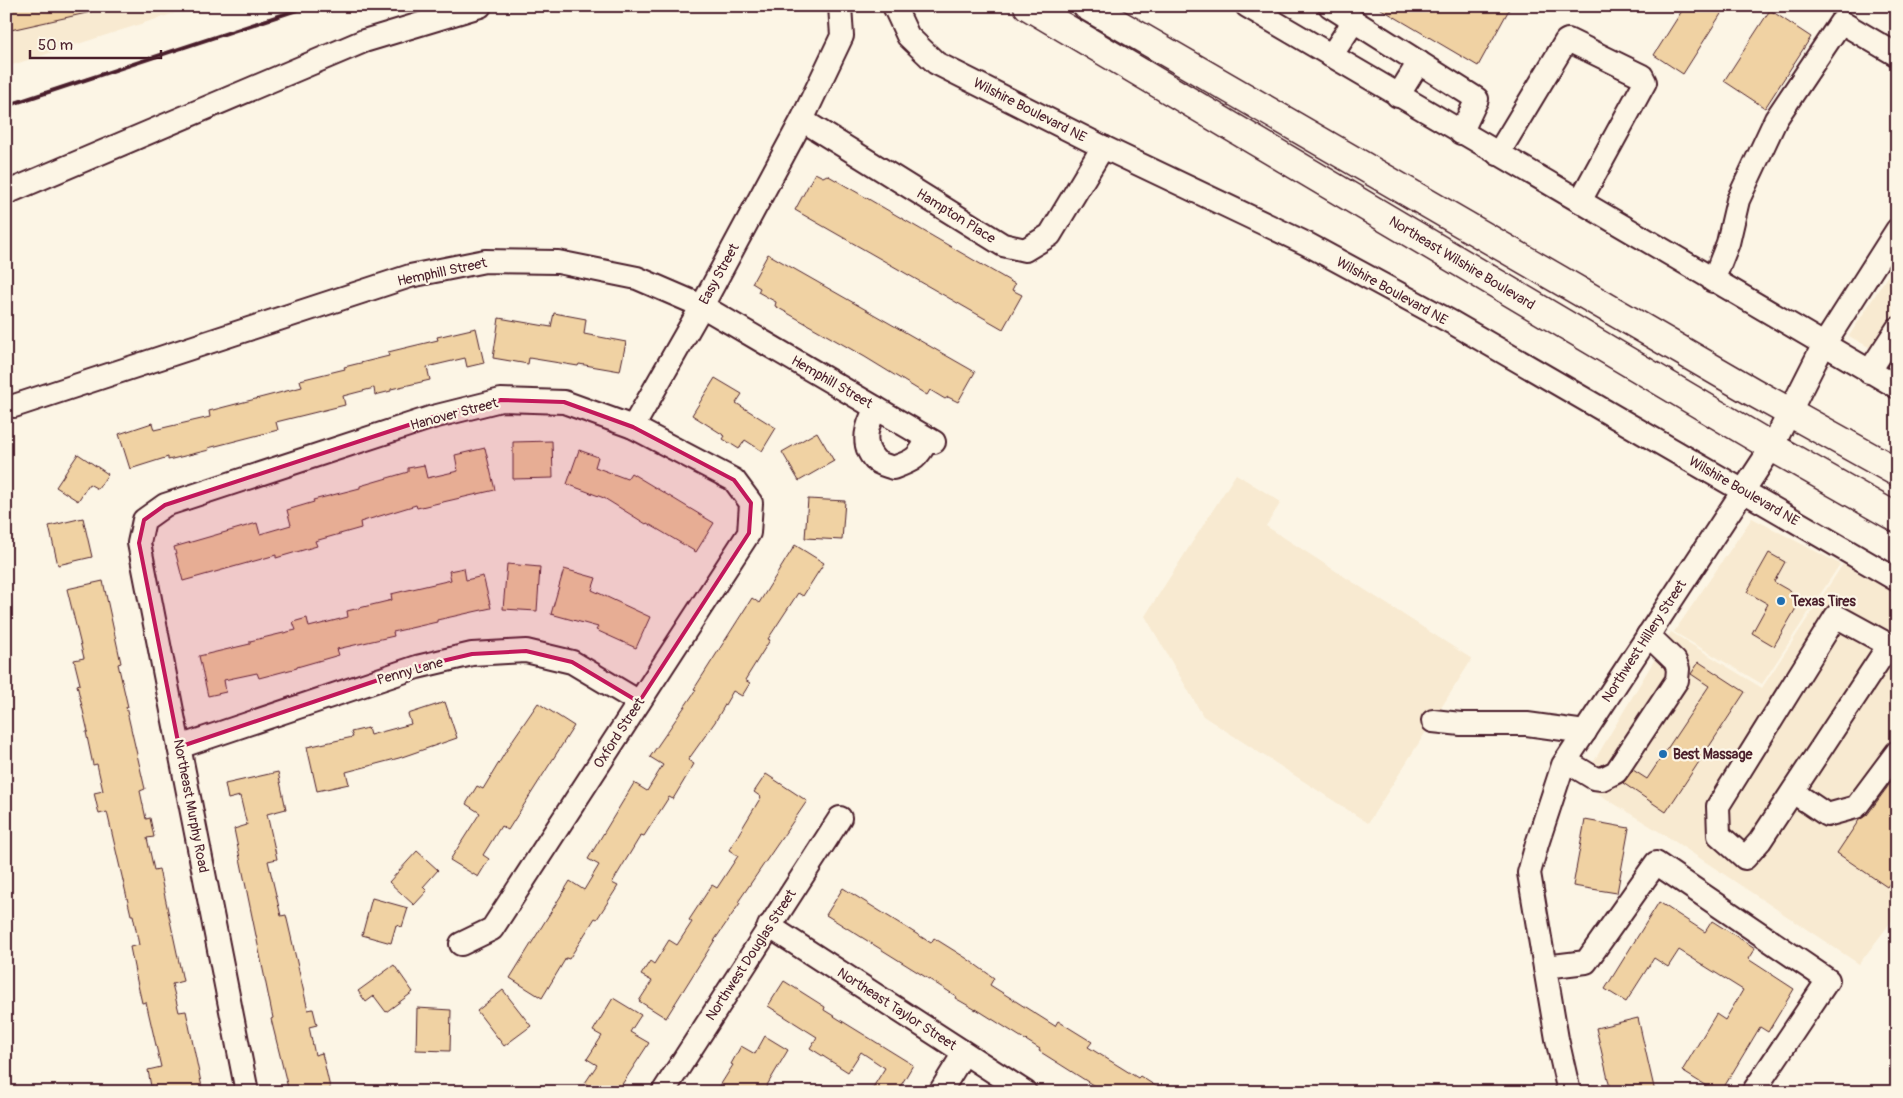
<svg xmlns="http://www.w3.org/2000/svg" width="1903" height="1098" font-family="Pangolin,sans-serif">
<style>
.built{fill:#f8ead1}
.building{fill:#f0d2a3;stroke:#4a1f2b}
.lines{fill:none;stroke-linecap:round;stroke-linejoin:round}
.minor-casing{stroke:#4a1f2b;stroke-width:26}
.major-casing{stroke:#4a1f2b;stroke-width:31}
.minor{stroke:#fcf5e5;stroke-width:22}
.major{stroke:#fcf5e5;stroke-width:28}
.rail{stroke:#4a1f2b;stroke-width:4}
.marked{fill:#c2185b;fill-opacity:0.2;stroke:#c2185b;stroke-width:4;stroke-linejoin:round}
.poi-dot{fill:#1f6fb2;stroke:#fcf5e5;stroke-width:2}
.labels{text-anchor:middle;dominant-baseline:central;stroke-width:4.5;stroke-linejoin:round;paint-order:stroke}
.street-label{font-size:14px;fill:#4a1f2b;stroke:#fcf5e5}
.poi-label{font-size:14px;font-weight:bold;fill:#4a1f2b;stroke:#fcf5e5;text-anchor:start}
</style>
<rect width="100%" height="100%" fill="#fcf5e5"/>
<filter id="ink" filterUnits="userSpaceOnUse"><feTurbulence type="fractalNoise" baseFrequency=".02" numOctaves="2"/><feDisplacementMap in="SourceGraphic" scale="10" xChannelSelector="R" yChannelSelector="G"/><feConvolveMatrix kernelMatrix="1 2 1 2 8 2 1 2 1" color-interpolation-filters="sRGB"/></filter>
<g filter="url(#ink)">
<g class="built">
<path d="M6,6h191l-191,61z"/>
<path d="M1897,261v102l-48,-27z"/>
<path d="M1236,474l45,28 -15,24 206,133 -104,164 -165,-107 -58,-100z"/>
<path d="M1752,518l88,46 -78,120 -88,-52z"/>
<path d="M1843,564l54,30v320l-38,50 -188,-125 -90,-56 90,-151 91,56z"/>
</g>
<g class="building">
<path d="M6,6h84l1,6 -85,19z"/>
<path d="M1376,6h135l-33,60z"/>
<path d="M1685,6h41l-43,68 -29,-19z"/>
<path d="M1770,10l41,27 -46,71 -41,-27z"/>
<path d="M815,173l8,4 4,-2 188,109 -3,6 10,5 -19,34 -208,-119z"/>
<path d="M768,254l207,118 -17,30 -10,-5 -3,2 -15,-9 -3,5 -62,-38 -90,-51 1,-4 -18,-10 2,-4 -8,-5z"/>
<path d="M554,313l32,6 -2,15 42,8 -6,29 -41,-7 -1,2 -49,-8 -1,6 -35,-6 6,-40 52,9z"/>
<path d="M476,328l8,35 -17,4 -2,-9 -38,9 3,13 -39,9v2l-16,4 -1,-7 -31,8 2,9 -69,17 2,8 -70,18 1,2 -41,10v-3l-38,12 -11,-35 33,-11 2,7 56,-13 -1,-6 93,-24 -2,-7 45,-11 -1,-2 45,-11 -1,-4 50,-12 -1,-3z"/>
<path d="M715,378l27,16 -6,9 40,25 -14,23 -17,-11 -6,9 -16,-10 2,-3 -33,-21z"/>
<path d="M817,432l17,29 -35,20 -17,-29z"/>
<path d="M552,441l1,37 -40,1v-37z"/>
<path d="M485,448l10,42 -78,18 -1,-3 -56,17 1,6 -46,13 2,5 -41,12v-3l-93,26 -9,-34 83,-24 3,11 31,-9 -4,-15 27,-8 -1,-2 47,-12v-2l48,-14v-4l16,-3 3,13 31,-7 -3,-16z"/>
<path d="M579,450l19,7 -3,10 32,12 4,-6 83,50 -18,29 -49,-29 -1,1 -42,-26 -37,-14z"/>
<path d="M78,454l30,20 -10,15 -9,-5 -11,17 -22,-14z"/>
<path d="M808,499l37,2 -3,39 -37,-2z"/>
<path d="M83,518l9,39 -34,8 -9,-39z"/>
<path d="M795,545l29,18 -21,33 -5,-3 -30,46 2,1 -25,40 5,3 -8,13 -9,-5 -18,31 -27,38 6,4 -21,35 -4,-2 -25,39 -3,-1 -29,48 6,3 -21,33 -2,-1 -26,41 -3,-1 -24,40 -32,-20 60,-97 14,9 15,-25 -11,-6 46,-76 13,8 16,-26 -13,-8 46,-67 -2,-1 58,-91 7,5z"/>
<path d="M1769,553l16,9 -11,20 28,16 -28,48 -22,-13 16,-29 -21,-12z"/>
<path d="M507,564l33,3 -3,44 -34,-2z"/>
<path d="M464,568l2,12 17,-4 8,32 -54,12v2l-44,10 1,4 -57,13 2,6 -42,12v1l-38,10 -2,-5 -33,7 2,12 -18,4 -9,-40 51,-12v-3l46,-11 -3,-8 14,-4 2,9 39,-10 -1,-6 45,-11 -1,-6 60,-14 -2,-9z"/>
<path d="M564,569l32,9 -4,12 58,27 -14,31 -40,-18 2,-3 -47,-13z"/>
<path d="M103,581l18,82 -3,1 10,43h-2l19,82 -5,2 6,28 4,-1 4,19 -7,1 7,32 5,-1 24,112 -11,3 7,28 7,-1 17,81h-51l-4,-22 13,-3 -15,-65 -4,1 -7,-31 -5,-25 9,-2 -6,-30h-2l-24,-103 -8,2 -5,-21 9,-2 -6,-27 -4,1 -7,-33h2l-11,-47 3,-1 -6,-24 10,-2 -17,-69z"/>
<path d="M1699,662l46,30 -79,120 -43,-29 10,-13 14,9 62,-93 -18,-12z"/>
<path d="M445,702l12,36 -58,20 -53,14 3,12 -32,7 -10,-44 46,-10 -2,-5 17,-4 2,7 41,-11 -3,-10z"/>
<path d="M538,703l36,23 -66,104 -7,-4 -18,29 6,4 -11,18 -28,-17 30,-47 -14,-9 11,-18 6,3 31,-51z"/>
<path d="M278,772l8,37 -19,5 10,45 -9,2 13,55 5,-1 22,95 5,-1 4,16 -8,2 6,28 7,-2 9,39h-42l-18,-73 2,-1 -39,-189 13,-4 -7,-29 -12,3 -3,-15z"/>
<path d="M766,774l41,27 -69,101 2,1 -24,35 -50,80 -27,-17 13,-20 -11,-6 9,-14 4,3 15,-24 8,5 15,-23 -3,-2 23,-35 5,3 21,-32 -9,-6 32,-53 -7,-5z"/>
<path d="M1897,774v99l-10,14 -50,-34 22,-33 8,-5z"/>
<path d="M1585,820l44,8 -12,65 -44,-7z"/>
<path d="M417,851l21,19 -15,17 4,4 -13,14 -25,-23z"/>
<path d="M843,888l88,55 3,-5 32,20 28,20 -4,7 65,41 3,-5 34,21 -4,5 50,31 2,-2 25,16h-61l-65,-41 1,-2 -64,-40v1l-21,-12 1,-2 -130,-81z"/>
<path d="M372,898l36,10 -6,19 -6,-2 -5,18 -29,-8z"/>
<path d="M1659,902l46,30 7,-11 43,27 -7,11 46,30 -26,43 -8,-5 -39,65h-5l-34,-21 34,-57 9,6 18,-30 -64,-40 -11,17 -14,-9 -28,44 -21,-13z"/>
<path d="M394,965l19,27 -27,20 -12,-16 -8,6 -8,-11z"/>
<path d="M784,981l41,26 -1,3 89,55 -16,27h-27l15,-24 -24,-16 -13,20 -38,-24 7,-11 -49,-31z"/>
<path d="M503,990l28,36 -27,20 -27,-35z"/>
<path d="M613,998l28,17 -11,17 19,11 -32,49h-20l-12,-9 12,-18 -10,-6 15,-23 -9,-5z"/>
<path d="M417,1008l34,2 -1,41 -34,-1z"/>
<path d="M1638,1018l17,74h-44l-15,-64z"/>
<path d="M765,1036l23,14 -25,42h-47l17,-27 -2,-1 10,-18 14,8z"/>
</g>
<g class="lines">
<g class="minor-casing">
<g id="minor">
<path d="M894,6l14,30 28,27 167,84 204,97 146,79 444,257"/>
<path d="M1247,6l650,381"/>
<path d="M1330,6l147,93 -16,34"/>
<path d="M1331,56l23,-35"/>
<path d="M1398,96l21,-34"/>
<path d="M802,120l201,125 22,5 25,-15 53,-88"/>
<path d="M1498,154l68,-113 2,-1 74,36 3,6 -65,119"/>
<path d="M6,193l358,-152 116,-35"/>
<path d="M1713,281l15,-38 10,-43 38,-81 65,-97 56,33"/>
<path d="M1869,372l28,-43"/>
<path d="M14,406l396,-130 75,-15 73,1 79,16 65,28 232,136"/>
<path d="M876,408c-9,17 -16,36 -1,52 4,4 13,6 18,8 22,-8 24,-9 35,-29"/>
<path d="M633,427l69,-121 100,-186 40,-84 -2,-30"/>
<path d="M1889,645l-129,196 -15,17 -26,-23 -1,-29 118,-190 53,29 8,4"/>
<path d="M1433,721l28,3h66l58,8"/>
<path d="M179,747l238,-80 55,-13 54,-3 46,11 67,40"/>
<path d="M1566,761l28,17 8,1 14,-7 61,-92 1,-11 -3,-8 -27,-26"/>
<path d="M1793,792l34,23 29,-8 41,-55"/>
<path d="M769,926l256,166"/>
<path d="M1545,967l41,-5 70,-99 172,117 -75,112"/>
<path d="M247,1092l-108,-549 5,-23 21,-15 268,-88 68,-17 63,2 69,25 101,53 17,23 -2,30 -257,396 -31,15"/>
<path d="M663,1092l177,-274"/>
<path d="M940,1092l24,-39"/>
<path d="M1569,1092l-12,-53 -28,-166 8,-29 26,-79 209,-318 51,-101 74,-116"/>
</g>
</g>
<g class="major-casing">
<g id="major">
<path d="M1028,6l744,441 125,71"/>
<path d="M1087,6l666,386 144,80"/>
</g>
</g>
<use href="#minor" class="minor"/>
<use href="#major" class="major"/>
<path class="rail" d="M6,106l303,-100"/>
</g>
</g>
<path class="marked" d="M501,400l63,2 69,25 101,53 17,23 -2,30 -110,169 -67,-40 -46,-11 -54,3 -55,13 -238,80 -40,-204 5,-23 21,-15 268,-88z"/>
<g class="poi-dot">
<circle cx="1781" cy="601" r="5"/>
<circle cx="1663" cy="754" r="5"/>
</g>
<g class="labels">
<g class="street-label">
<text transform="translate(1030 110) rotate(27)">Wilshire Boulevard NE</text>
<text transform="translate(956 216) rotate(32)">Hampton Place</text>
<text transform="translate(1462 263) rotate(31)">Northeast Wilshire Boulevard</text>
<text transform="translate(442 272) rotate(-12)">Hemphill Street</text>
<text transform="translate(719 274) rotate(-61)">Easy Street</text>
<text transform="translate(1392 291) rotate(29)">Wilshire Boulevard NE</text>
<text transform="translate(832 382) rotate(30)">Hemphill Street</text>
<text transform="translate(454 414) rotate(-15)">Hanover Street</text>
<text transform="translate(1744 491) rotate(30)">Wilshire Boulevard NE</text>
<text transform="translate(1644 641) rotate(-57)">Northwest Hillery Street</text>
<text transform="translate(410 671) rotate(-16)">Penny Lane</text>
<text transform="translate(619 733) rotate(-57)">Oxford Street</text>
<text transform="translate(191 806) rotate(79)">Northeast Murphy Road</text>
<text transform="translate(751 955) rotate(-57)">Northwest Douglas Street</text>
<text transform="translate(897 1009) rotate(33)">Northeast Taylor Street</text>
</g>
<g class="poi-label">
<text x="1791" y="601">Texas Tires</text>
<text x="1673" y="754">Best Massage</text>
</g>
</g>
<rect width="1903" height="1098" fill="none" stroke="#fcf5e5" stroke-width="25"/>
<rect x="12" y="12" width="1878" height="1073" fill="none" stroke="#4a1f2b" stroke-width="2" filter="url(#ink)"/>
<path d="M30 50v8h131v-8" fill="none" stroke="#4a1f2b" stroke-width="2.5"/>
<text x="38" y="50" font-size="15" fill="#4a1f2b" stroke="#fcf5e5" stroke-width="4" paint-order="stroke">50 m</text>
</svg>
